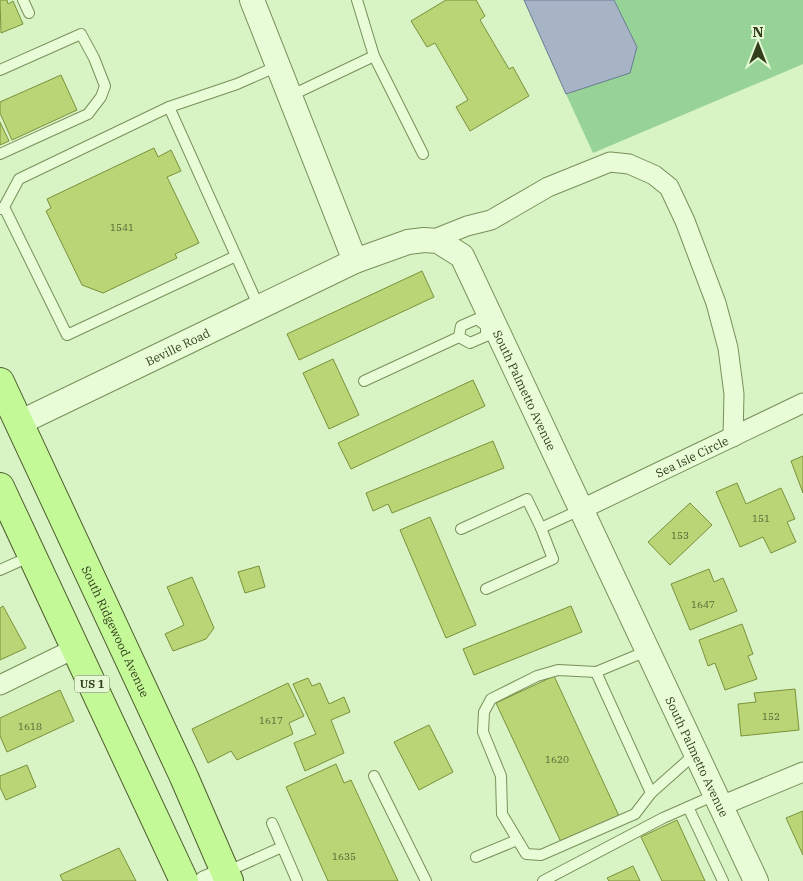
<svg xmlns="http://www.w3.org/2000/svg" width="803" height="881" font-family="'IBM Plex Serif',serif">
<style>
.green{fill:#97d296}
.water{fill:#a6b4c5;stroke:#6b7b95}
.building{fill:#bad576;stroke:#7b913b}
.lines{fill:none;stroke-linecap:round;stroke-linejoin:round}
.service-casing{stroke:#799058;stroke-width:12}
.minor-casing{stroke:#799058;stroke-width:21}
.tertiary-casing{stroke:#799058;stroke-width:26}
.primary-casing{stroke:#4d5d2c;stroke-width:30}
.service{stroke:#e8fcd8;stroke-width:10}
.minor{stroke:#e8fcd8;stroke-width:19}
.tertiary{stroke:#e8fcd8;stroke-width:24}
.primary{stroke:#c4f998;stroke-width:28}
.labels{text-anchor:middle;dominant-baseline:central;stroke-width:4;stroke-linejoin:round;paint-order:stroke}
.number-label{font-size:10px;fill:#556433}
.shield{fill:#e4f9d4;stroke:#687654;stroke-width:1}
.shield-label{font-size:11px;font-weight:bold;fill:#333e1d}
.street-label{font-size:12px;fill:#333e1d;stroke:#e4f9d4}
</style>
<rect width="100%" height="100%" fill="#d8f3c4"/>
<path class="green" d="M614,0h189v64l-210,89 -27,-59h3l68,-47z"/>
<path class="water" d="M524,0h90l23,47 -7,26 -64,21z"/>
<g class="building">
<path d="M0,0h7l1,4 5,-3 10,23 -22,9z"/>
<path d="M446,0h30l9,16 -5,4 29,49 4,-2 16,29 -59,35 -14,-24 12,-7 -33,-57 -8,4 -16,-26z"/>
<path d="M61,75l16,35 -65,30 -12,-27v-11z"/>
<path d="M0,122l9,19 -9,4z"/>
<path d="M154,148l4,9 13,-7 10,21 -14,6 32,66 -24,11 2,4 -74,35 -21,-8 -36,-74 5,-3 -4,-9z"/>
<path d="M422,271l12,26 -135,63 -12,-26z"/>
<path d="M333,359l26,56 -30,14 -26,-56z"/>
<path d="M473,380l12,26 -134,63 -13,-26z"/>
<path d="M493,441l11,27 -112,45 -4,-9 -15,7 -7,-18z"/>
<path d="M803,456v37l-12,-32z"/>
<path d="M737,483l9,21 35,-16 14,31 -8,3 9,20 -25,11 -8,-16 -23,10 -24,-55z"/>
<path d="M690,503l22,22 -42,40 -22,-23z"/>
<path d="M430,517l46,108 -30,13 -46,-108z"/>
<path d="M259,566l6,21 -20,6 -7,-21z"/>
<path d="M709,569l5,13 9,-4 14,33 -47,19 -19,-46z"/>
<path d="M192,577l22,51 -8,11 -33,12 -8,-17 19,-9 -17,-38z"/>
<path d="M3,606l23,42 -26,12v-52z"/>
<path d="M571,606l11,26 -108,43 -11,-26z"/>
<path d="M742,624l11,30 -5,2 9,23 -32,11 -10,-27 -7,3 -9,-26z"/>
<path d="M554,676l65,140 -58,26 -65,-139z"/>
<path d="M308,678l4,8 8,-3 9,21 15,-7 6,15 -19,8 13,33 -39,18 -11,-28 22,-9 -23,-50z"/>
<path d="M288,683l16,33 -15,7 4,11 -56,26 -6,-9 -23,12 -16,-34z"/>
<path d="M795,689l4,41 -58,6 -3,-32 18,-2 -2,-9z"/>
<path d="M60,690l14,31 -67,31 -7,-16v-18z"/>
<path d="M429,725l24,47 -34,18 -25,-48z"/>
<path d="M336,764l8,19 7,-3 47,101h-70l-42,-94z"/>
<path d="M27,765l9,22 -30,13 -6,-13v-11z"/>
<path d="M803,811v44l-17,-37z"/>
<path d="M677,820l28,61h-43l-21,-44z"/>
<path d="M119,848l17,33h-73l-3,-6z"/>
<path d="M633,866l7,15h-31l-2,-3z"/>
</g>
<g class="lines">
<g class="service-casing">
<g id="service">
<path d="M23,0l6,13"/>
<path d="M357,0l17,56 49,98"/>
<path d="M0,70l81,-36 13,24 11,28 -4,11 -13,17 -88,40"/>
<path d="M290,96l84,-40"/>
<path d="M169,107l90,200"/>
<path d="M4,207l63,128 169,-79"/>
<path d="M0,209l4,-2 15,-28 150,-72 68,-23 41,-18"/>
<path d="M477,319l9,7v10l-16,7 -11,-6 2,-11z"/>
<path d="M364,381l95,-44"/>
<path d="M461,529l66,-30 14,29 39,-18"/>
<path d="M0,570l31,-14"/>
<path d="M486,589l67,-30 -12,-31"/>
<path d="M647,651l-51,21 -38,-2 -21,6 -46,23 -7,13 -1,20 18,44 1,38 24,40 15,1 94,-41 16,-21 45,-40"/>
<path d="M596,672l55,121"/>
<path d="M374,776l52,105"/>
<path d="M715,795l-27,12 35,74"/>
<path d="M272,823l25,58"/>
<path d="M476,857l41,-17"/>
<path d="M226,872l56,-25"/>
<path d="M543,881l120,-63 25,-11"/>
</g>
</g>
<g class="minor-casing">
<g id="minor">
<path d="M432,240l35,-14 24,-6 57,-33 62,-25 19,2 25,11 15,12 16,34 31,82 12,45 6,46 -1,43"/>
<path id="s1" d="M580,510l223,-107"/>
<path d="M0,685l76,-37"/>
<path d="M721,806l82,-34"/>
<path d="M204,881l21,-9"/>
</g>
</g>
<g class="tertiary-casing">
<g id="tertiary">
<path d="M252,0l103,261"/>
<path id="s2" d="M19,423l336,-162 53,-19 16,-2 14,1 24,15 294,625"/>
</g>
</g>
<g class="primary-casing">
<g id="primary">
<path id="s3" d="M0,382l184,395 45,104"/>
<path d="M0,487l184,394"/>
</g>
</g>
<use href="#service" class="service"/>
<use href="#minor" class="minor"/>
<use href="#tertiary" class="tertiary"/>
<use href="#primary" class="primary"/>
</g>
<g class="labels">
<g class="number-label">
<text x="122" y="227">1541</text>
<text x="761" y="518">151</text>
<text x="680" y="535">153</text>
<text x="703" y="604">1647</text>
<text x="771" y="716">152</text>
<text x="271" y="720">1617</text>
<text x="30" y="726">1618</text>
<text x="557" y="759">1620</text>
<text x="344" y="856">1635</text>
</g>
<rect class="shield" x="74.5" y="675.5" width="35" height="17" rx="4"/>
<g class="shield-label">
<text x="92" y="684">US 1</text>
</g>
<g class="street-label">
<text stroke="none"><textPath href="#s2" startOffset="176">Beville Road</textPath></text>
<text stroke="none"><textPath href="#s2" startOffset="636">South Palmetto Avenue</textPath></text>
<text stroke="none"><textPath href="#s1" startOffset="124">Sea Isle Circle</textPath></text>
<text stroke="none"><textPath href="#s3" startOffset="275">South Ridgewood Avenue</textPath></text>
<text stroke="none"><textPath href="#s2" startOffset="1041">South Palmetto Avenue</textPath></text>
</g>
</g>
<g transform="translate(758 45)" stroke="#e4f9d4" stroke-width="4" paint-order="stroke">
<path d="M0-4L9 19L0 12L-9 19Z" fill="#333e1d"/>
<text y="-8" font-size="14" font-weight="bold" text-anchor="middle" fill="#333e1d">N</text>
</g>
</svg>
